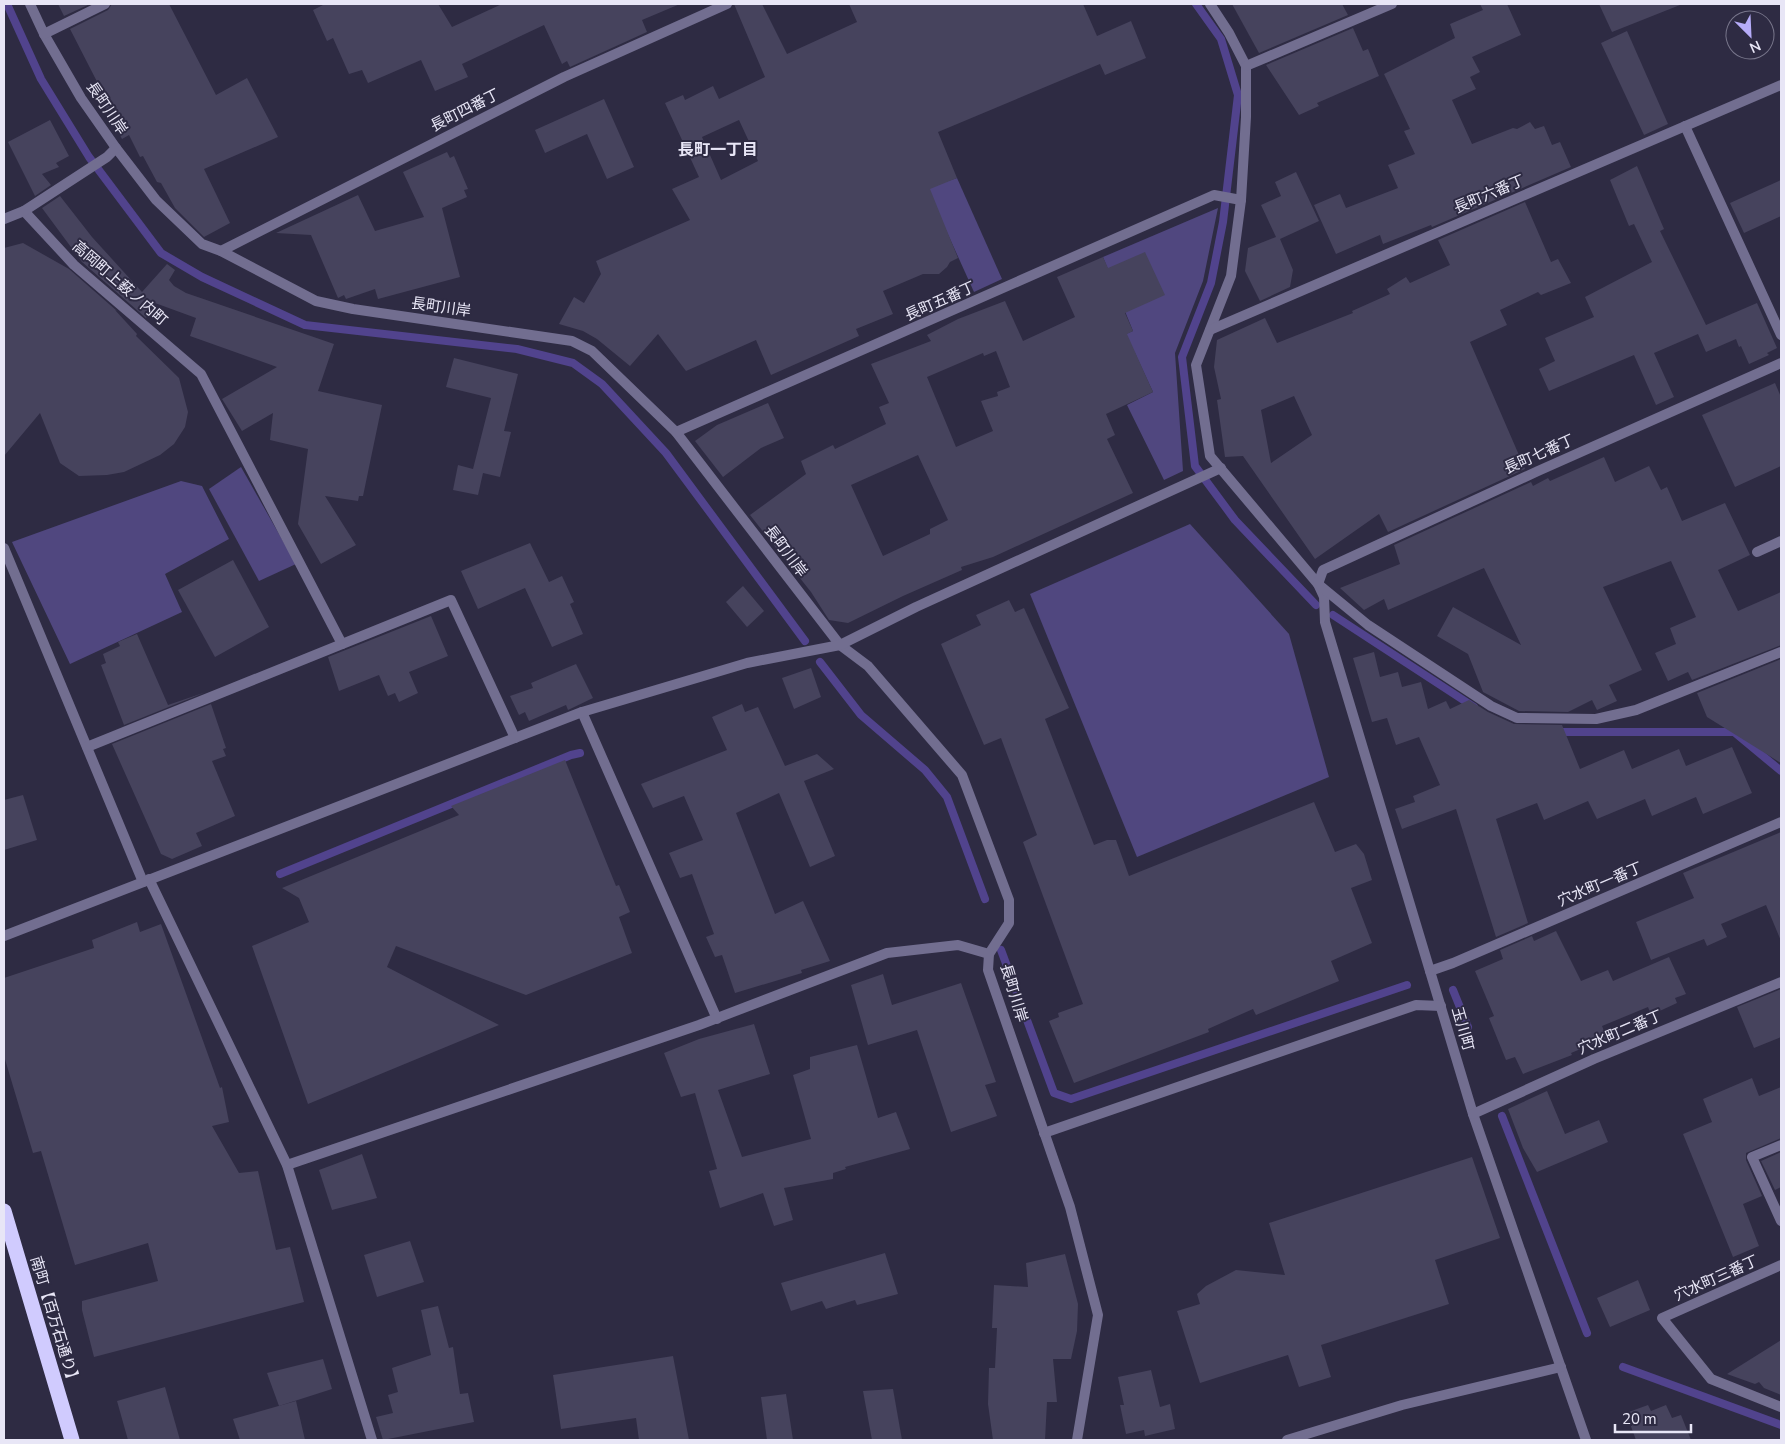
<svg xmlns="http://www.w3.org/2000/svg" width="1785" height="1444" font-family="'Nunito Sans','Noto Sans JP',sans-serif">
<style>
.green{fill:#50477f}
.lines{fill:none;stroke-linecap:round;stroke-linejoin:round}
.stream{stroke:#51438d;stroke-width:8}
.building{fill:#46435d;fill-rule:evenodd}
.street{stroke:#726e90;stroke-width:10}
.highway{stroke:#d0cbfe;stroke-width:15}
.labels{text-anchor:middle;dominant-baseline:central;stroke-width:4;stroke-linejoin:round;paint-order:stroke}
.street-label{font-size:15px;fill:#e8e6f6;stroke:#2e2b43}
.neighbourhood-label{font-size:16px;font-weight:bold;fill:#e8e6f6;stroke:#2e2b43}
</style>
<rect width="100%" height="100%" fill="#2e2b43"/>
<g class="green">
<path d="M957,178l45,101 -28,13 -47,-104z"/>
<path d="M1218,208l-15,73 -28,72 8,118 -19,9 -37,-75 26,-13 -18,-39 -35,-8 33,-14 -30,-74z"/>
<path d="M241,467l55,97 -37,17 -50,-92z"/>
<path d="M181,481l21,5 27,53 -64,35 17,38 -112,52 -58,-122z"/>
<path d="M1190,524l99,110 40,143 -192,80 -107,-263z"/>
</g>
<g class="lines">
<g class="stream">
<path d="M7,4l34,75 48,78 72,96 41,24 103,48 212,24 56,14 29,21 64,69 139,188"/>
<path d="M1196,4l25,35 17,56 -15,127 -12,61 -29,74 13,109 40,54 81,85"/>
<path d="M1333,615l141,92"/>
<path d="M820,662l41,53 64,55 22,27 38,102"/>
<path d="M1554,732h180l47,39"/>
<path d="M280,874l291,-119 9,-2"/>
<path d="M1001,950l53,143 17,6 336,-114"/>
<path d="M1453,990l15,37"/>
<path d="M1502,1116l85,217"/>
<path d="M1623,1367l158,58"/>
</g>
</g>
<g class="building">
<path d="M58,4h32l-26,12z"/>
<path d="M112,4h57l47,91 31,-17 31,59 -74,32 26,54 -26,14 -29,-29 -14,-25 -4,-1 -14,-26 -3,1 -11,-22 -7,4 -17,-32 4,-2 -39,-76 38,-19z"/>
<path d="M325,4h113l14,23 50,-23h178l-38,16 5,12 -77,35 -3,-6 -5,3 -18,-39 -82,39 6,13 -33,14 -14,-31 -53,23 -6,-13 -13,4 -16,-36 -6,3 -14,-31z"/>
<path d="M734,4h28l25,50 70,-32 -8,-18h234l14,32 34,-15 15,37 -41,17 -5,-11 -162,68 19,46 -27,11 28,69 -8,4 -3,5 -8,7h-16l-40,17 10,23 -37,15 3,7 -88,39 -15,-35 -70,31 -28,-37 -28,32 -33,-27 -14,-8 -24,-7 15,-27 10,6 17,-29 -5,-13 94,-41 -18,-31 27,-12 -34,-74 18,-8 2,5 28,-14 6,13 46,-22zM739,120l19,41 -37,19 -19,-43z"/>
<path d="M1232,4h110l6,11 -89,38z"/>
<path d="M1480,4h27l14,31 -49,22 8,15 -10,5 6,12 -24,11 20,44 41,-16 4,1 13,-7 5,7 9,-3 8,19 8,-3 11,25 -139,60 -1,-2 -48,19 -3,-9 -44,19 -22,-49 26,-11 6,14 52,-20 -10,-23 27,-11 -11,-23 6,-2 -26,-55 71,-36 -5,-14 33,-14z"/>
<path d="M1599,4h80l1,1 -68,27z"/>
<path d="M1353,28l10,23 5,-2 11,27 -62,27 2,3 -20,9 -33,-50z"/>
<path d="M1627,31l41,93 -24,11 -43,-92z"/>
<path d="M604,99l30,68 -27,12 -20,-45 -42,19 -10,-23z"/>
<path d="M50,120l19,36 -13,7 3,4 -17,7 9,11 -16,11 -27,-54z"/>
<path d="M447,152l3,6 4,-2 14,33 -4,1 3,7 -25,11 18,69 -82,22 -3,-10 -29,10 -2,-4 -6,3 -27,-63 -35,-2 82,-38 17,36 49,-14 -21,-45z"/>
<path d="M1637,166l27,63 -4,2 46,94 51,-22 20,45 -10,5 2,2 -20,9 -8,-18 -2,1 -3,-8 -30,13 -8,-18 -44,19 20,44 -18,8 -22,-50 -85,36 -10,-22 16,-8 -10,-23 49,-21 -9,-20 67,-35 -18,-38 -5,2 -19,-46z"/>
<path d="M1296,172l23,49 -39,18 13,31 -3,17 -30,14 -15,-30 3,-23 28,-11 -15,-32 20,-9 -6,-14z"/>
<path d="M1781,180v36l-37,17 -14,-30z"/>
<path d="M60,196l32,41 50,55 25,-28 8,6 -6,10 5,6 12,7 148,51 -16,47 64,14 -19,91h-4l-1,5 -33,-5 31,49 -35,19 -23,-40 10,-75 -38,-9 3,-27 -31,18 -20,-32 55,-32 -87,-31 6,-18 -41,-15 -9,15 -64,-56 -40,-54z"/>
<path d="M1525,202l26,60 7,-3 13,24 -30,12 -3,-3 -38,18 7,15 -37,17 55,127 -137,63 -9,-18 -64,45 -72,-103 -18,1 -8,-57 4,-1 -7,-32 3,-27 48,-22 12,25 76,-30 -1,-2 38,-17 -3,-5 19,-12 4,6 40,-18 -12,-25zM1294,396l18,39 -41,28 -10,-53z"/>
<path d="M23,243l46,26 48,42 -2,-1 22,24 -1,2 43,42 9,34 -3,15 -11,17 -14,11 -36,17 -17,3 -28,1 -19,-13 -20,-50 -36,43v-208z"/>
<path d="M1145,252l20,43 -40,18 8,18 -6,3 26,58 -47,22 9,21 -8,4 26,54 -140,64 -32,10 1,3 -59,26 -55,27 -19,-3 -18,-28 -61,-77 56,-41 -5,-13 32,-16 2,4 51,-25 -7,-17 10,-4 -18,-39 60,-23 -4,-6 31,-16 47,-18 18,40 52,-24 -18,-40 46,-20 5,11zM996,351l14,36 -13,5 1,4 -17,5 12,30 -37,16 -29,-70 56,-24 1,3zM918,455l30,65 -18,9v5l-47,22 -32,-71z"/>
<path d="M454,358l64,16 -14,57 7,1 -11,45 -17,-4 -5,22 -25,-5 5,-25 15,4 18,-71 -45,-11z"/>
<path d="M1775,383l6,14v69l-46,21 -33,-72z"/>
<path d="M768,403l16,35 -23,10 -38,29 -28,-36 22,-16z"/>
<path d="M1604,457l11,25 34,-16 12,24 6,-3 15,34 43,-18 25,52 -32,15 20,41 43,-19v53l-89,35 -4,-8 -20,9 -13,-28 21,-9 -6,-16 26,-11 -25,-56 -68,26 39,83 -33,15 8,16 -20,9 -5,-10 -24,12 -49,-1 -36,-19 -15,-38 -31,-18 16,-29 68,38 -37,-77 -96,42 -4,-11 -20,11 -24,-22 60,-24 -6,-19 137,-63 2,4 15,-8 2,3z"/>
<path d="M530,543l19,39 13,-6 12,26 -4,2 13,30 -31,13 -27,-59 -47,21 -17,-38z"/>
<path d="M233,560l36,67 -54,30 -37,-67z"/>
<path d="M743,586l21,25 -17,16 -21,-25z"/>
<path d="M1009,600l6,12 9,-4 45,100 -24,11 49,126 13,-5h9l13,36 185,-74 21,50 21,-8 8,10 8,26 -21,8 21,55 -41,18 8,20 -83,34 -3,-6 -45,20 1,3 -135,51 -25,-62 10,-4 -1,-4 25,-9 -60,-162 14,-7 -36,-97 -17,7 -43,-101 40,-19 -5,-10z"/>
<path d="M431,616l17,40 -39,16 9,21 -19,9 -4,-9 -7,3 -9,-21 -40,16 -11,-34z"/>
<path d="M137,634l31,71 38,-13 -82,33 -23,-60 5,-2 -3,-9 17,-8 -2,-4z"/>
<path d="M1374,652l6,25 18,-5 4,15 19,-5 7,27 18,-8 4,8 19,-9 19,12 26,12 48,1 18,44 44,-19 8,19 47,-20 7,17 46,-19 20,46 -49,21 -7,-17 -44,19 -7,-17 -48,20 -9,-18 -44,19 -7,-17 -41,16 32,104 -32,14 -40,-128 -54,20 -7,-20 20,-7 -2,-6 27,-11 -21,-48 -23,8 -9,-27 -15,4 -19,-64z"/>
<path d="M1781,659v104l-74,-46 -10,-24z"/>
<path d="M576,664l17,34 -25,12 -2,-5 -37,16 -4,-9 -6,3 -9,-19 23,-8 -2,-5z"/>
<path d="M811,668l10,29 -27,12 -12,-31z"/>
<path d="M211,704l15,44 -3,1 3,7 -14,5 23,55 -39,17 6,13 -30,13 -11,-5 -49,-110z"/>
<path d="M742,704l3,8 13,-5 27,59 32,-12 17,15 -30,12 31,75 -25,11 -31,-74 -43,20 39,101 28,-13 27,60 -29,9 1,3 -67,20 -13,-38 -7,2 -9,-20 8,-3 -22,-60 -12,4 -11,-25 34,-13 -19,-44 -31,12 -12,-24 86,-34 -15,-33z"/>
<path d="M565,760l51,126 3,-1 11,27 -11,5 13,36 -106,42 -130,-49 -9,21 112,58 -191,79 -56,-158 57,-24 -10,-24 -17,-10 177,-73 -8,-9z"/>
<path d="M23,795l14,45 -33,10v-50z"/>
<path d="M1781,832v109l-15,-36 -45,19 6,13 -20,9 -3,-7 -53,21 -15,-38 58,-24 -11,-25z"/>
<path d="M137,922l3,10 21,-8 59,164 2,-1 7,35 -17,4 27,47 19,-2 18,79 14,-3 14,55 -210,55 -12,-47v-9l76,-20 -10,-38 -73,22 -34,-114 -8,2 -29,-97v-78l90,-30 -2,-8z"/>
<path d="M1556,931l25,50 27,-11 5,11 56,-24 17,37 -11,4 2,5 -26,12 -3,-8 -46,19 5,12 -36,15 1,2 -49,19 -8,-17 -9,3 -17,-42 5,-2 -19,-45 28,-12 -3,-9 32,-14 2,5z"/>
<path d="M883,974l9,31 69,-22 35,99 -11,3 12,31 -46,16 -34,-102 -49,15 -17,-60z"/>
<path d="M1781,989v48l-27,11 -17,-41z"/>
<path d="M754,1024l16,50 -52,16 24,67 69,-18 -18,-64 17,-6v-12l47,-12 21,73 18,-6 14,37 -65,18 1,2 -13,4v6l-49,9 9,32 -19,6 -11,-33 -43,15 -11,-37 8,-2 -22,-76 -14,4 -17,-44 35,-14z"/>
<path d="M1752,1078l7,18 22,-9v51l-35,15v7l16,36 -19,8 16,42 -26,11 -50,-123 29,-12 -9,-23z"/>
<path d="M1547,1091l18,43 34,-14 9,22 -71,30 -14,-24 -15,-39z"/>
<path d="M1781,1152v35l-6,3 -14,-29z"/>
<path d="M362,1154l15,44 -45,12 -13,-40z"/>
<path d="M1472,1157l28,81 -65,22 14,44 -128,41 10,32 -32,10 -11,-32 -88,28 -23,-72 23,-7 -3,-10 9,-8 30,-16 49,5 -16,-52z"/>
<path d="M410,1241l14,41 -47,15 -13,-42z"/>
<path d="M885,1253l13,41 -41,11 -2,-5 -29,9 -4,-8 -31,10 -10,-28z"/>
<path d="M1065,1254l13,50 -1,27 -6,28h-18l4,43h-10l-2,38h-52l-5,-36 1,-36h6l2,-40h-5l2,-43 34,2 -2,-24z"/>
<path d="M1638,1280l12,30 -40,17 -13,-29z"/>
<path d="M438,1306l11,42 4,-1 7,47 8,-1 6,29 -91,18 -7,-23 17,-4 -5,-18 10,-3 -6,-24 39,-13 -10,-45z"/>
<path d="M1781,1340v55l-17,-7 -5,-6 -4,2 -28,-10z"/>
<path d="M673,1356l16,84h-50l-3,-22 -75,11 -8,-54z"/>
<path d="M323,1359l9,30 -53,17 -12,-33z"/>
<path d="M1151,1370l9,37 10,-3 5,25 -30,7 -1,-6 -18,4 -6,-29h4l-6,-28z"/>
<path d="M165,1387l15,53h-52l-11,-39z"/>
<path d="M893,1389l9,51h-30l-9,-49z"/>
<path d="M786,1394l7,46h-26l-6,-43z"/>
<path d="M296,1401l9,39h-65l-7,-21z"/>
<path d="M1648,1405l3,6 15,-6 6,13 9,-3 10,25h-55l-10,-27z"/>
</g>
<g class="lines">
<g class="street">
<path d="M30,4l14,30 37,64 35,50 40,52 46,44 19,7 95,50 37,8 219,32 20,10 84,81 164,213 28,21 94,109 47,125v23l-20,31 -1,16 82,237 28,108 -21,125"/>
<path d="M1210,4l19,29 17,33v51l-5,83 -10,76 -35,89 14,91 108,128 6,13 1,25 148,492 113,326"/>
<path d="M44,34l61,-30"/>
<path d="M1246,66l146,-62"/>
<path d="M1685,126l96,209"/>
<path d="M24,211l50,54 127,109 141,270"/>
<path d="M4,219l20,-8 83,-54 9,-9"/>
<path d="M221,251l343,-174 163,-73"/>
<path d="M1210,330l571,-245"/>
<path d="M1781,363l-243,108 -215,99 -5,14 50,41 123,81 26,12 79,1 40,-9 145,-58"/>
<path d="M676,432l538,-237 27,5"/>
<path d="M4,548l139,334"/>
<path d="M1757,552l24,-11"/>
<path d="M582,712l135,307"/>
<path d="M87,747l364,-147 64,138"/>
<path d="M149,879l138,286 85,275"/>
<path d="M4,936l578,-224 165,-49 93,-18 76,-38 305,-139"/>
<path d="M1430,971l23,-8 328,-141"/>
<path d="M1473,1114l121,-55 187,-77"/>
<path d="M1044,1133l372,-128 25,1"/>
<path d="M1781,1145l-29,12 29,64"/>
<path d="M287,1165l412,-140 188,-72 71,-8 31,9"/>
<path d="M1781,1265l-119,53 49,61 70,28"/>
<path d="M1287,1440l115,-35 159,-38"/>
</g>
<path class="highway" d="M4,1211l68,229"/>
</g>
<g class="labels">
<g class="street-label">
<text transform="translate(107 108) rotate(56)">長町川岸</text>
<text transform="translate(465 110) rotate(-27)">長町四番丁</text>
<text transform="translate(1489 194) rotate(-23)">長町六番丁</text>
<text transform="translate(120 283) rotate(41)">高岡町上薮ノ内町</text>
<text transform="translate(940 301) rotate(-24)">長町五番丁</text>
<text transform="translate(441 307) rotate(8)">長町川岸</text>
<text transform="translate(1539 454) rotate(-24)">長町七番丁</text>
<text transform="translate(786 551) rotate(53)">長町川岸</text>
<text transform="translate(1600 884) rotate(-23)">穴水町一番丁</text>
<text transform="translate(1014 993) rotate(73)">長町川岸</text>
<text transform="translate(1463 1029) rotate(74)">玉川町</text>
<text transform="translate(1620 1032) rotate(-23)">穴水町二番丁</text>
<text transform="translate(1716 1278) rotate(-24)">穴水町三番丁</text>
<text transform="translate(55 1321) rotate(73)">南町【百万石通り】</text>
</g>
<g class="neighbourhood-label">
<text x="718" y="150">長町一丁目</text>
</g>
</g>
<rect width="1785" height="1444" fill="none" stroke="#e8e6f6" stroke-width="10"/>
<g transform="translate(1750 35) rotate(156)"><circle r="24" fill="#2e2b43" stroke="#78768b"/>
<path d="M0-4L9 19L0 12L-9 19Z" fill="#b6acf8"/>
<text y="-8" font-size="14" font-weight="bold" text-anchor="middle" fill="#e8e6f6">N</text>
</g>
<path d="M1615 1424v8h76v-8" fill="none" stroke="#e8e6f6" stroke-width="2.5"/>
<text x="1622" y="1424" font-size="15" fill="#e8e6f6" stroke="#2e2b43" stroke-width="4" paint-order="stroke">20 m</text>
</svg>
